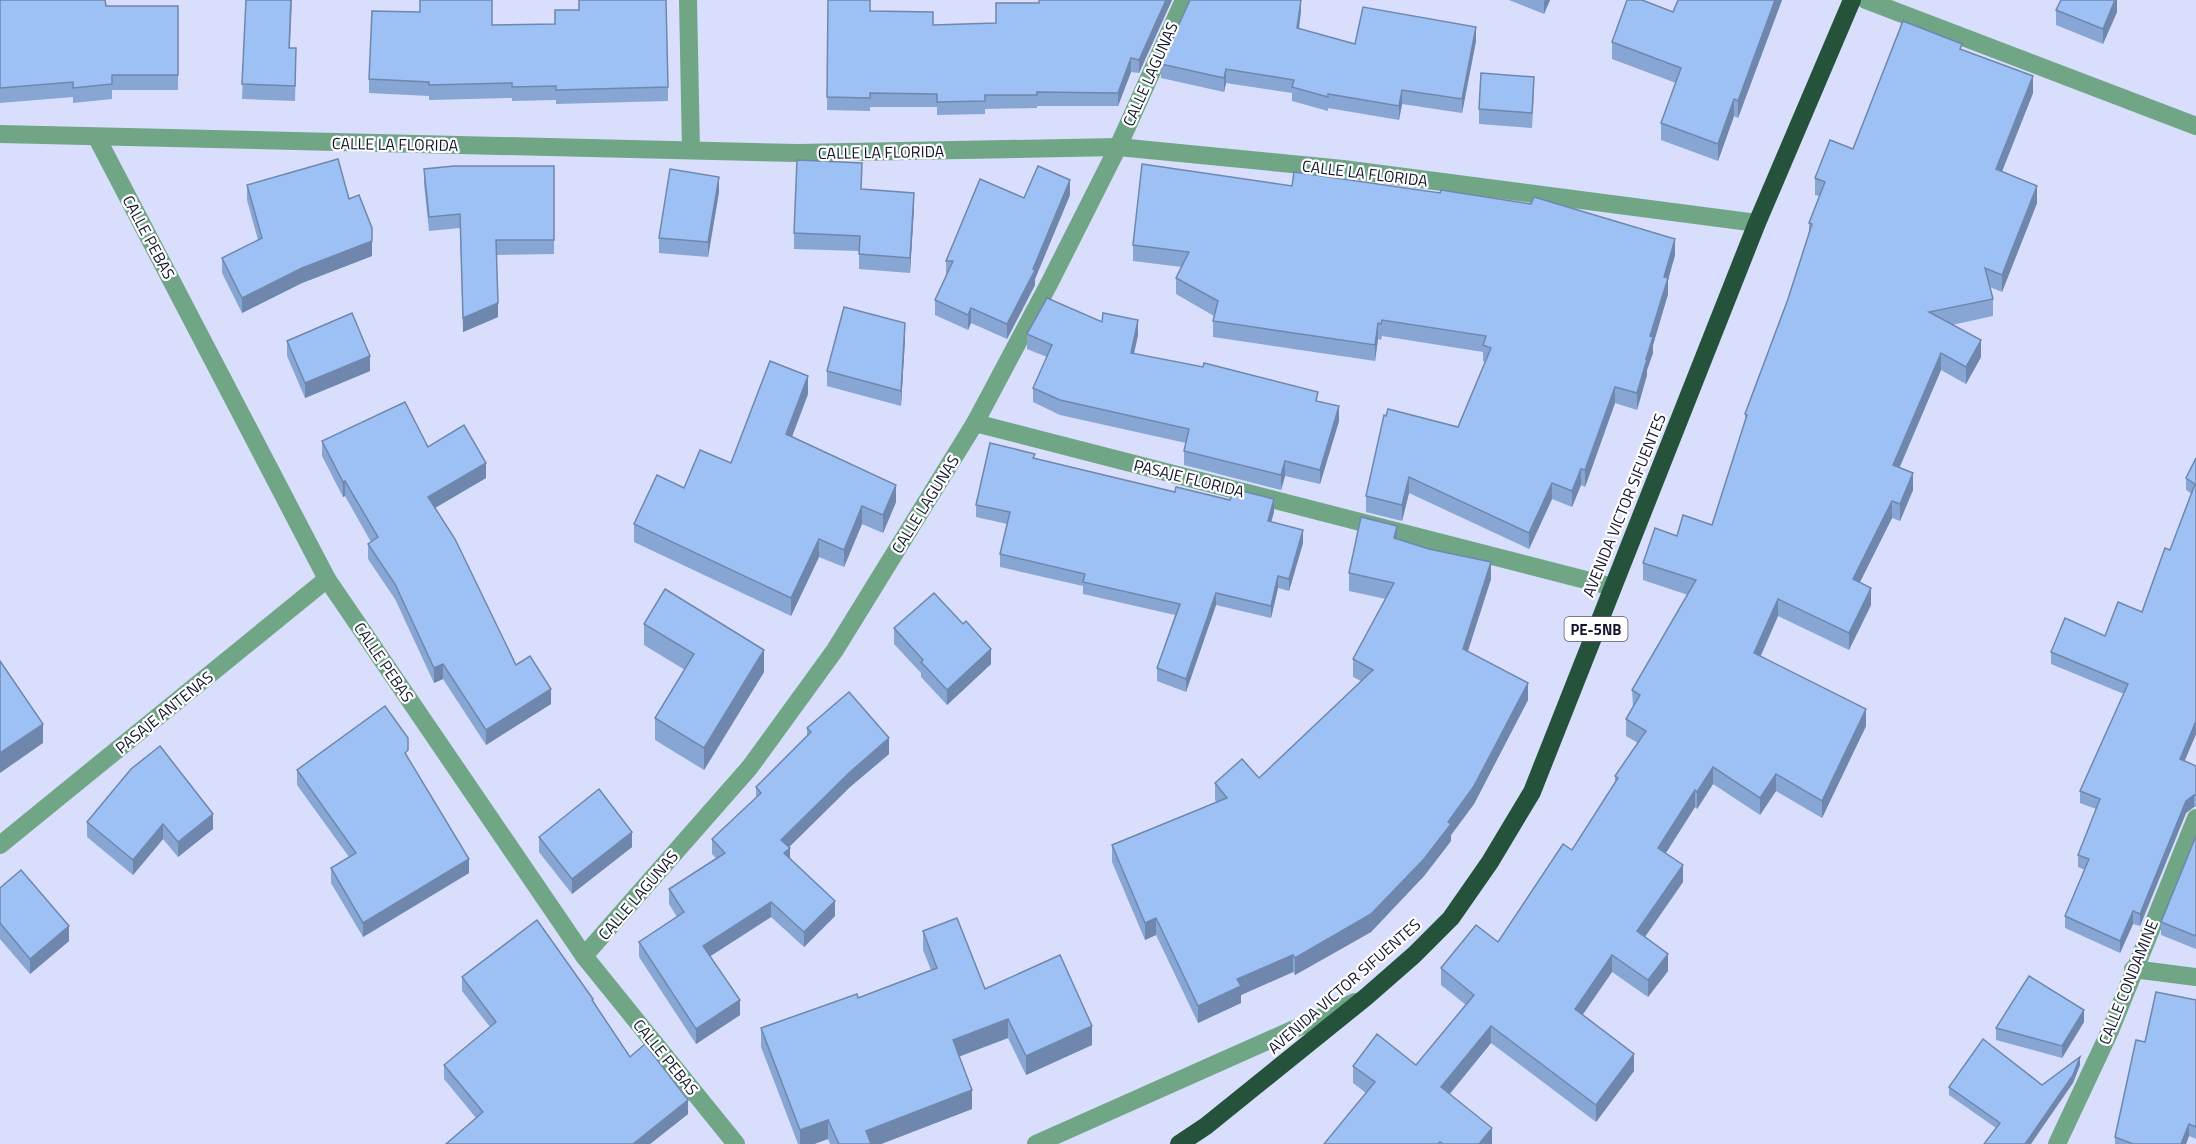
<svg xmlns="http://www.w3.org/2000/svg" width="2196" height="1144" font-family="'Titillium Web',sans-serif">
<style>
.lines{fill:none;stroke-linecap:round;stroke-linejoin:round}
.minor{stroke:#70a686;stroke-width:18}
.highway{stroke:#24523a;stroke-width:18}
.wall{fill:#88a6d3}
.shaded-wall{fill:#6f87ac}
.building{fill:#9ec1f5;stroke:#6f87ac;stroke-width:1.5}
.labels{text-anchor:middle;dominant-baseline:central;stroke-width:4.5;stroke-linejoin:round;paint-order:stroke}
.shield{fill:#fff;stroke:#595a6d;stroke-width:1.5}
.shield-label{font-size:15px;font-weight:bold;fill:#12142e}
.street-label{font-size:16px;fill:#12142e;stroke:#fff}
</style>
<rect width="100%" height="100%" fill="#d9defc"/>
<g class="lines">
<g class="minor">
<path d="M688,0l3,150"/>
<path d="M1866,0l330,126"/>
<path d="M0,134l798,19 320,-6 225,22 414,54"/>
<path d="M97,138l230,441 257,377 152,188"/>
<path d="M975,423l638,164"/>
<path d="M0,845l327,-266"/>
<path d="M584,956l166,-189 85,-117 140,-227 75,-141 68,-135 66,-147"/>
<path d="M2133,969l63,8"/>
<path d="M1036,1144l319,-142"/>
<path d="M2057,1144l53,-113 86,-213"/>
</g>
<path class="highway" d="M1179,1144l27,-18 160,-129 48,-42 37,-37 39,-56 42,-70 225,-569 95,-223"/>
</g>
<g class="wall">
<path d="M0,0l106,6h72v84h-66v9l-39,4v-6l-73,6z"/>
<path d="M246,0h46l-2,48 6,15 -1,38 -53,-2z"/>
<path d="M828,0l42,11 63,14 63,-2 43,-20 133,-3 -33,73 -8,-1 -13,34h-81v2l-52,1v5l-48,1v-8h-67v4l-43,-1z"/>
<path d="M1301,0v11l-2,18 56,15 121,-3 -14,72 -60,-9 -3,16 -71,-12v3l-36,-10v-8l-66,-10 -2,9 -63,-14v-14z"/>
<path d="M1509,0h41l-6,14z"/>
<path d="M1678,0h104l-44,118 -4,-2 -16,45 -57,-21v-17l15,-40 -64,-24v-17l61,-30z"/>
<path d="M2117,0v12l-14,32 -47,-19v-15z"/>
<path d="M420,12l72,13 176,62v14l-112,3v-4l-44,1v-3l-83,2v-4l-60,-3v-14z"/>
<path d="M1962,50l71,43 -31,79 35,31 -35,89 -12,-5 3,12v17l-41,9 29,32 -15,27 -25,-14 -41,97 13,23 -13,31 -8,-3 -32,64 11,23 -22,45 -71,-34 -17,40 105,70 -44,92 -46,-27 -16,24 -47,-31 -16,25 -2,-2 -29,46 17,29 -38,55 23,34 -20,26 -36,-25 -30,43 52,56 -38,51 -105,-79 -41,51 42,50h-168l42,-51 -13,-10v-17l63,-1 50,-60 -25,-20v-17l57,-26 74,-92 43,-66v-8l23,-33 -12,-7v-17l7,-12 -1,-17 56,-95 -45,-15v-17l34,-27 35,-11 33,-105v-6l43,-115 21,-66v-10l10,-27 -4,-1v-17l38,-29z"/>
<path d="M1534,92l-2,36 -53,-4v-15z"/>
<path d="M554,166v88l-58,1 2,62 -35,15 -3,-104 -31,3 -5,-47v-15z"/>
<path d="M247,185l102,14 23,57 -70,27 -60,30 -20,-40v-15l36,-18 -11,-40z"/>
<path d="M861,189l53,19 -4,65 -51,-4v-18l-65,-2v-16z"/>
<path d="M719,192l-11,65 -49,-4v-15z"/>
<path d="M1070,195l-35,84v6l-28,54 -36,-16 -3,7 -33,-15v-15l11,-24v-15l78,-63z"/>
<path d="M1133,245l542,10 -7,25v14l-15,51v8l-6,17v5l-10,35 -22,-7 -30,84 -4,-2 -9,22 -20,-8 -23,50 -120,-56 -7,28 -36,-9v-16l92,-69 27,-65 -2,-1v-9l-101,-16 -1,4 -3,-1 -3,22 -162,-24v-16l1,-5 -38,-22v-16l6,-11 -49,-6z"/>
<path d="M1102,322l36,13 -4,18 184,48 21,20 -19,63 -35,-8 -4,14 -97,-25v-14l2,-8 -126,-28 -27,-13v-14l14,-31 -20,-8v-15z"/>
<path d="M905,339l-4,67 -74,-20v-15z"/>
<path d="M287,341l83,30 -65,27 -18,-42z"/>
<path d="M808,394l-16,43 104,65 -13,31 -21,-9 -18,43 -25,-10 -28,59 -157,-74v-18l50,-36 47,-25z"/>
<path d="M322,441l106,6 58,31 -51,30 81,157 35,39 -65,41 -43,-66 -9,4 -39,-84 -27,-40v-15l3,-2 -26,-46 -2,1 -21,-41z"/>
<path d="M1035,458l140,34 99,20 -3,10 32,21 -14,48 -11,-3 -7,30 -55,-13 -30,87 -29,-11v-13l18,-53 -92,-21v-8l-83,-19v-13l7,-30 -31,-7v-12z"/>
<path d="M2196,458v276l-12,27 12,5v41h-2l-8,6 -46,113 -7,-2 -13,29 -55,-25v-12l20,-46 -7,-3v-12l18,-46 -16,-6v-12l44,-97 -73,-30v-12l54,-16 37,-24 28,-62 22,-56 -6,-4v-12z"/>
<path d="M1397,539l94,40 -23,72 60,49 -54,104 -23,31v6l-27,35 -53,56 -76,43 -2,-3 -52,23v8l-43,20 -42,-88 -11,5 -33,-78v-17l104,-43 -1,-2v-17l44,-5 102,-97 -8,-4v-18l33,-60 -37,-8v-18z"/>
<path d="M644,624l120,48 -60,98 -49,-30v-22l30,-48 -41,-25z"/>
<path d="M963,624l28,40 -44,41 -26,-28v-4l-27,-29v-16z"/>
<path d="M807,728l82,26 -39,33 -61,60 1,11 45,58 -31,31 -33,-30 -61,39 30,59 -44,29 -57,-87v-15l38,-25 -8,-13v-15l47,-31 -4,-4v-15l44,-41v-11l51,-51z"/>
<path d="M408,758l61,115 -106,64 -32,-54v-15l18,-11 -52,-72v-15z"/>
<path d="M213,814v15l-35,28 -15,-18 -30,36 -46,-38v-15z"/>
<path d="M2196,836v113l-35,-14v-13z"/>
<path d="M539,837l93,10 -60,47 -33,-42z"/>
<path d="M0,888l69,53 -39,33 -30,-35z"/>
<path d="M923,931l62,58 107,56 -66,30 -18,-37 -49,18 13,53 -91,35h-51l-2,-5 -14,5h-16l-37,-97v-19l97,-30 73,-28 -8,-20z"/>
<path d="M462,977l131,25 37,55 58,57 -38,30h-204l30,-26 -32,-39v-14l46,-38 -28,-36z"/>
<path d="M2196,1000v139l-7,-3 -3,8h-71v-7l30,-95z"/>
<path d="M2084,1022l-22,36 -66,-18v-12z"/>
<path d="M2080,1065l-7,18 -77,45 -47,-33v-8l93,-2z"/>
</g>
<g class="shaded-wall">
<path d="M1166,0h6l-33,73v-13z"/>
<path d="M1301,0v11l-4,31v-14z"/>
<path d="M1545,0h5l-6,14v-12z"/>
<path d="M1775,0h7l-44,118v-17z"/>
<path d="M2115,0h2v12l-14,32v-15z"/>
<path d="M1476,27v14l-14,72v-14z"/>
<path d="M1131,58v14l-13,34v-13z"/>
<path d="M1226,69v14l-2,9v-14z"/>
<path d="M2033,76v17l-37,93v-17z"/>
<path d="M1402,90v14l-3,16v-14z"/>
<path d="M1734,99v17l-16,45v-17z"/>
<path d="M719,177v15l-11,65v-15z"/>
<path d="M1070,180v15l-35,84v6l-28,54v-15l26,-55z"/>
<path d="M2037,186v17l-35,89v-17z"/>
<path d="M914,193v15l-4,65v-15z"/>
<path d="M1675,239v16l-7,25v14l-15,51v8l-6,17v5l-10,35v-17l9,-34 18,-82z"/>
<path d="M372,241v15l-70,27 -60,30v-15l60,-30z"/>
<path d="M498,303v14l-35,15v-14z"/>
<path d="M971,308v15l-3,7v-15z"/>
<path d="M1138,320v15l-7,32v-14z"/>
<path d="M905,323v16l-4,67v-15z"/>
<path d="M1378,323v16l-3,22v-16z"/>
<path d="M1981,340v17l-15,27v-17z"/>
<path d="M1941,353v17l-48,112v-17z"/>
<path d="M370,356v15l-65,27v-15z"/>
<path d="M808,376v18l-22,58v-18z"/>
<path d="M1615,387v16l-30,84v-17z"/>
<path d="M1339,406v15l-19,63v-14z"/>
<path d="M1285,461v15l-4,14v-15z"/>
<path d="M486,463v15l-58,34v-15z"/>
<path d="M1581,469v16l-9,22v-16z"/>
<path d="M1913,473v17l-13,31v-17z"/>
<path d="M1409,477v16l-7,28v-16z"/>
<path d="M345,481v15l-2,1v-15z"/>
<path d="M1552,483v16l-23,50v-16z"/>
<path d="M896,485v17l-13,31v-18z"/>
<path d="M1274,499v13l-6,21v-12z"/>
<path d="M1892,501v17l-39,78v-17z"/>
<path d="M862,506v18l-18,43v-17z"/>
<path d="M1397,526v17l-3,-5z"/>
<path d="M1303,530v13l-14,48v-12z"/>
<path d="M819,539v18l-28,59v-18z"/>
<path d="M1491,562v17l-28,87v-17z"/>
<path d="M1278,576v12l-7,30v-12z"/>
<path d="M1871,588v17l-22,45v-17z"/>
<path d="M1216,593v12l-30,87v-13z"/>
<path d="M1778,599v17l-24,54v-17z"/>
<path d="M991,649v15l-44,41v-15z"/>
<path d="M764,650v22l-60,98v-22z"/>
<path d="M443,664v15l-9,4v-15z"/>
<path d="M1528,683v17l-54,104 -23,31v6l-27,35 -53,56 -76,43v-17l153,-136z"/>
<path d="M551,689v15l-65,41v-15z"/>
<path d="M1866,709v17l-44,92v-17z"/>
<path d="M2196,721v13l-16,38v-13z"/>
<path d="M43,724v19l-43,30v-20z"/>
<path d="M889,738v16l-39,33 -69,68v-15l69,-68z"/>
<path d="M1713,767v17l-16,25v-17z"/>
<path d="M1776,774v17l-16,24v-17z"/>
<path d="M1695,790v17l-37,58v-17z"/>
<path d="M2194,795v12l-8,6 -46,113v-12l46,-113z"/>
<path d="M213,814v15l-35,28v-15z"/>
<path d="M163,824v15l-30,36v-15z"/>
<path d="M632,832v15l-60,47v-15z"/>
<path d="M790,848v15l-6,-10z"/>
<path d="M469,859v14l-106,64v-14z"/>
<path d="M1683,865v17l-46,66v-17z"/>
<path d="M835,901v15l-31,31v-15z"/>
<path d="M771,902v15l-68,44v-15z"/>
<path d="M2133,911v13l-13,29v-12z"/>
<path d="M1156,918v17l-11,5v-17z"/>
<path d="M69,926v15l-39,33v-15z"/>
<path d="M1668,954v17l-20,26v-17z"/>
<path d="M1293,955v17l-52,23v8l-43,20v-17l39,-27z"/>
<path d="M1612,955v17l-37,54v-17z"/>
<path d="M740,1000v15l-44,29v-15z"/>
<path d="M2084,1010v12l-22,36v-12z"/>
<path d="M1008,1019v19l-55,21v-19z"/>
<path d="M1092,1026v19l-66,30v-19z"/>
<path d="M1491,1026v17l-50,61v-17z"/>
<path d="M1634,1054v17l-38,51v-17z"/>
<path d="M2080,1057v8l-7,18 -42,61h-6z"/>
<path d="M972,1090v19l-91,35h-15v-13z"/>
<path d="M688,1100v14l-38,30h-17z"/>
<path d="M828,1120v19l-14,5h-14v-14z"/>
<path d="M2189,1124v12l-3,8h-5z"/>
<path d="M1492,1128v16h-13z"/>
</g>
<g class="building">
<path d="M0,0h105l1,6h72v69h-66v9l-39,4v-6l-73,6z"/>
<path d="M246,0h45l-2,48h7l-1,38 -53,-2z"/>
<path d="M420,0h72v25l63,-1v-14h24v-10h87l2,87 -112,3v-4l-44,1v-4l-83,2v-3l-60,-3 3,-68 48,1z"/>
<path d="M828,0h42v11l63,1v13l63,-2v-20h43v-3h127l-27,60 -8,-2 -13,35 -81,-1v3h-52v6l-48,1v-8l-67,-1v5l-43,-1z"/>
<path d="M1190,0h111l-4,28 58,16 8,-37 113,20 -14,72 -60,-9 -3,16 -71,-12v3l-36,-10 2,-7 -68,-11 -2,9 -63,-14z"/>
<path d="M1627,0h15l31,12 5,-12h97l-37,101 -4,-2 -16,45 -57,-21 20,-55 -69,-26z"/>
<path d="M2061,0h54l-12,29 -47,-19z"/>
<path d="M1903,21l59,23 -2,5 73,27 -37,93 41,17 -35,89 -17,-7 8,31 -64,13 52,28 -15,27 -25,-14 -48,112 20,8 -13,31 -8,-3 -39,78 18,9 -22,45 -71,-34 -24,54 112,56 -44,92 -46,-27 -16,24 -47,-31 -16,25 -2,-2 -37,58 25,17 -46,66 31,23 -20,26 -36,-25 -37,54 59,45 -38,51 -105,-79 -50,61 51,41 -13,16h-36l-3,-2 -2,2h-114l51,-62 -22,-16 24,-32 39,31 58,-70 -33,-27 35,-43 22,17 65,-98 9,6 46,-72 -3,-2 31,-45 -20,-12 14,-24 -8,-5 64,-110 -53,-17 12,-35 22,8 6,-21 29,10 35,-110 -2,-1 43,-115 24,-75 -3,-1 16,-41 -10,-4 15,-38 23,9z"/>
<path d="M1481,73l53,4 -2,36 -53,-4z"/>
<path d="M338,159l11,40 10,-4 13,33v13l-70,27 -60,30 -20,-40 40,-20 -15,-53z"/>
<path d="M797,160l65,3 -1,26 53,4 -4,65 -51,-4 1,-18 -66,-3z"/>
<path d="M1142,164l150,22 2,-14 146,21 1,-3 90,14 3,-7 141,42 -11,38 4,1 -18,58 3,1 -7,22h1l-10,34 -22,-6 -30,83 -4,-1 -9,22 -20,-8 -23,50 -120,-56 -7,28 -36,-9 18,-81 2,1 2,-7 70,18 33,-79 -8,-3 3,-9 -104,-16 -1,4 -3,-1 -3,22 -162,-24 5,-20 -42,-23 13,-26 -56,-7z"/>
<path d="M454,166h100v74h-58l2,63 -35,15 -3,-104 -31,3 -5,-48z"/>
<path d="M1038,166l32,14 -37,89 2,1 -28,54 -36,-16 -3,7 -33,-15 18,-39h-7l34,-82 44,19z"/>
<path d="M670,169l49,8 -11,65 -49,-4z"/>
<path d="M1047,298l55,24 1,-9 35,7 -7,33 72,14 1,-4 114,29 -2,9 23,5 -19,64 -35,-9 -4,14 -97,-24 5,-22 -129,-29 -27,-12 19,-43 -25,-11z"/>
<path d="M844,307l61,16 -4,68 -74,-20z"/>
<path d="M352,313l18,43 -65,27 -18,-42z"/>
<path d="M770,361l38,15 -22,58 110,51 -13,30 -21,-9 -18,44 -25,-11 -28,59 -157,-74 23,-49 27,13 16,-38 31,13z"/>
<path d="M405,402l23,45 36,-22 22,38 -58,34 27,42 61,126 14,-9 21,33 -65,41 -43,-66 -9,4 -39,-84 -27,-40 10,-7 -33,-56 -2,1 -21,-41z"/>
<path d="M990,443l45,11 -2,4 142,34 1,-5 54,13 4,-11 40,10 -6,22 35,9 -14,49 -11,-3 -7,30 -55,-13 -30,86 -29,-11 23,-64 -97,-22 2,-8 -85,-20 10,-42 -34,-7z"/>
<path d="M2196,458v263l-16,38 16,7v29h-2l-8,6 -46,113 -7,-3 -13,30 -55,-25 24,-57 -11,-4 22,-56 -20,-8 48,-107 -77,-32 14,-34 40,18 13,-34 24,10 23,-64 5,2 25,-66 -9,-6z"/>
<path d="M1361,517l36,9 -3,12 35,11 62,13 -28,87 65,34 -54,103 -26,36 3,2 -27,35 -53,55 -76,44 -2,-3 -56,24 4,7 -43,20 -42,-88 -11,5 -33,-78 115,-47 -12,-15 27,-24 17,19 114,-108 -20,-11 41,-76 -45,-10z"/>
<path d="M665,589l99,61 -60,98 -49,-30 39,-64 -50,-30z"/>
<path d="M934,593l29,31 3,-3 25,28 -44,41 -26,-28 2,-2 -29,-32z"/>
<path d="M0,661l43,63 -43,29z"/>
<path d="M849,692l40,46 -39,34 -69,68 9,8 -6,5 51,48 -31,31 -33,-30 -68,44 37,54 -44,29 -57,-87 45,-30 -15,-23 56,-36 -13,-14 49,-46 -5,-6 55,-55 -4,-4z"/>
<path d="M385,706l23,32v12l-3,3 64,106 -106,64 -32,-55 25,-15 -59,-83z"/>
<path d="M160,746l53,68 -35,28 -15,-18 -30,36 -46,-38 44,-53z"/>
<path d="M599,789l33,43 -60,47 -33,-42z"/>
<path d="M2196,836v100l-35,-14z"/>
<path d="M21,870l48,56 -39,33 -30,-36v-35z"/>
<path d="M957,918l28,71 75,-34 32,71 -66,30 -18,-37 -55,21 19,50 -106,41 5,13h-32l-11,-24 -28,10 -39,-102 96,-34 1,4 79,-30 -14,-37z"/>
<path d="M537,920l56,79 -1,1 38,57 15,-13 43,56 -55,44h-187l37,-32 -39,-47 52,-43 -34,-45z"/>
<path d="M2029,976l55,34 -22,36 -66,-18z"/>
<path d="M2156,992l40,8v127l-7,-3 -8,20h-48l-18,-7 21,-97 9,2z"/>
<path d="M1983,1039l59,46 38,-28 -7,18 -48,69h-41l16,-21 -51,-36z"/>
</g>
<g class="labels">
<rect class="shield" x="1564.5" y="617" width="63" height="24" rx="4.5"/>
<g class="shield-label">
<text x="1596" y="629">PE-5NB</text>
</g>
<g class="street-label">
<text transform="translate(1150 74) rotate(-66)">CALLE LAGUNAS</text>
<text transform="translate(395 144) rotate(1)">CALLE LA FLORIDA</text>
<text transform="translate(881 152) rotate(-1)">CALLE LA FLORIDA</text>
<text transform="translate(1365 173) rotate(7)">CALLE LA FLORIDA</text>
<text transform="translate(149 237) rotate(62)">CALLE PEBAS</text>
<text transform="translate(1189 478) rotate(14)">PASAJE FLORIDA</text>
<text transform="translate(925 504) rotate(-58)">CALLE LAGUNAS</text>
<text transform="translate(1624 505) rotate(-68)">AVENIDA VICTOR SIFUENTES</text>
<text transform="translate(384 662) rotate(56)">CALLE PEBAS</text>
<text transform="translate(164 712) rotate(-39)">PASAJE ANTENAS</text>
<text transform="translate(638 895) rotate(-49)">CALLE LAGUNAS</text>
<text transform="translate(2128 982) rotate(-68)">CALLE CONDAMINE</text>
<text transform="translate(1344 986) rotate(-41)">AVENIDA VICTOR SIFUENTES</text>
<text transform="translate(666 1057) rotate(51)">CALLE PEBAS</text>
</g>
</g>
</svg>
